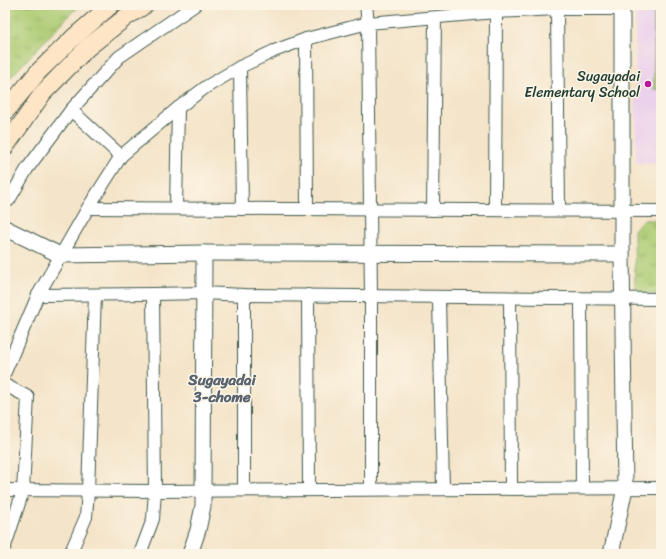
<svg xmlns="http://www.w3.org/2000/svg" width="666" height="559" font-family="Sriracha,sans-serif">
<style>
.built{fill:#ebd1eb}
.park{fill:url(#park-tufts);stroke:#668453}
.pitch{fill:#accb72;stroke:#668453}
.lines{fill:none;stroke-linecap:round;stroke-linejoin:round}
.minor-casing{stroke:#3f564a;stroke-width:14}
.tertiary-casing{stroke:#3f564a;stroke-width:17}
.secondary-casing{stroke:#3f564a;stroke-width:19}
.minor{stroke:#fff;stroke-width:12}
.tertiary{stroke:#fff;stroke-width:15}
.secondary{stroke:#fee5c5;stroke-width:17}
.poi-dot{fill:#b5179e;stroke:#fcf5e5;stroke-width:1.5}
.labels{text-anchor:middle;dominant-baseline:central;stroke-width:3;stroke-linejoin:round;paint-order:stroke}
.poi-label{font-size:14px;fill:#1f3d34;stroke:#fcf5e5;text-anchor:end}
.neighbourhood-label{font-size:15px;font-weight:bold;fill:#586371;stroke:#fcf5e5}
</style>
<defs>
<pattern id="park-tufts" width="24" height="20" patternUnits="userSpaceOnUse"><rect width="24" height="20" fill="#accb72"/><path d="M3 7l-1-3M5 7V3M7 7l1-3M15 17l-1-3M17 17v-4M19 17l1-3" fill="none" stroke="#8ba65e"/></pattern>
</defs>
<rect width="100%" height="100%" fill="#fcf5e5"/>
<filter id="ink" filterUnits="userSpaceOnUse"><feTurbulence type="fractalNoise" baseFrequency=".025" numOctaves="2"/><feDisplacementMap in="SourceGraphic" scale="8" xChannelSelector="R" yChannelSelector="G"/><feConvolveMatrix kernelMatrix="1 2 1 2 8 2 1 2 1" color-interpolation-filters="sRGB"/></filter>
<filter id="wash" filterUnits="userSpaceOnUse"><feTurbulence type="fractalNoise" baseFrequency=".012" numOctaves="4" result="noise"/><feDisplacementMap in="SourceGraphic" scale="16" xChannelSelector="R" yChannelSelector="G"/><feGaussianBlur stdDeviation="0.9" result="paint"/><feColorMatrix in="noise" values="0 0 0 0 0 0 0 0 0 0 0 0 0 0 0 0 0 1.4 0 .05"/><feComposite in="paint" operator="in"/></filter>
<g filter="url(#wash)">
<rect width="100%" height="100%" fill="#f4e4c9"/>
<path class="built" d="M635,5h26v159l-25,-1z"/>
<g class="park">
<path d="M5,5h77l-10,7 -67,71z"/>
<path d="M643,220h18v74h-17l-9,-8 -1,-56z"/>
</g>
<rect class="pitch" x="654" y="5" width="7" height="84"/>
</g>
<g filter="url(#ink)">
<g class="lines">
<g class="minor-casing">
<g id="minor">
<path d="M366,5l2,18 3,273v193"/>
<path d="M557,9l2,201"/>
<path d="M306,39l1,170"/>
<path d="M240,67l2,142"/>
<path d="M71,110l50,46"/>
<path d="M9,200l18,-31 44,-59 48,-53 76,-52"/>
<path d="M88,208l573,3"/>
<path d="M176,208l2,-100"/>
<path d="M433,210l2,-192"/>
<path d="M495,210l1,-198"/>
<path d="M38,295l115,-1 50,-1 41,2 417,4"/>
<path d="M244,295v195"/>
<path d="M308,295l1,195"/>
<path d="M439,297l4,192"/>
<path d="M510,298l1,190"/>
<path d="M581,299l1,189"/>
<path d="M5,372l33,-77 50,-87 33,-52 57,-48 28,-21 34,-20 34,-16 32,-12 62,-16 128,-11 61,-3h65"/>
<path d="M5,385l23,12 -5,94 -18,55"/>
<path d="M5,490l150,1 506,-3"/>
<path d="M70,554l16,-37 2,-26 7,-196"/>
<path d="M140,554l13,-35 2,-28 -2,-197"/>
</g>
</g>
<g class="tertiary-casing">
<g id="tertiary">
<path d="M5,228l55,27 144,-2 418,1"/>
<path d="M190,554l8,-24 5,-24 1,-253"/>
<path d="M611,554l14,-66 -3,-234v-249"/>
</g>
</g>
<g class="secondary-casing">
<g id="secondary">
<path d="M5,112l33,-40 35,-34 38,-33"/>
<path d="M5,147l38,-54 44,-45 39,-31 19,-12"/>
</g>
</g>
<use href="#minor" class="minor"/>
<use href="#tertiary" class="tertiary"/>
<use href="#secondary" class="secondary"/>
</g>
</g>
<circle class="poi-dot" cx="648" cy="84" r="4"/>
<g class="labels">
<g class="poi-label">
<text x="640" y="76">Sugayadai<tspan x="640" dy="16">Elementary School</tspan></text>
</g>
<g class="neighbourhood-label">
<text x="222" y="380">Sugayadai<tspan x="222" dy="17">3-chome</tspan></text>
</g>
</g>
<rect width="666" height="559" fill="none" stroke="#fcf5e5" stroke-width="20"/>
</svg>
